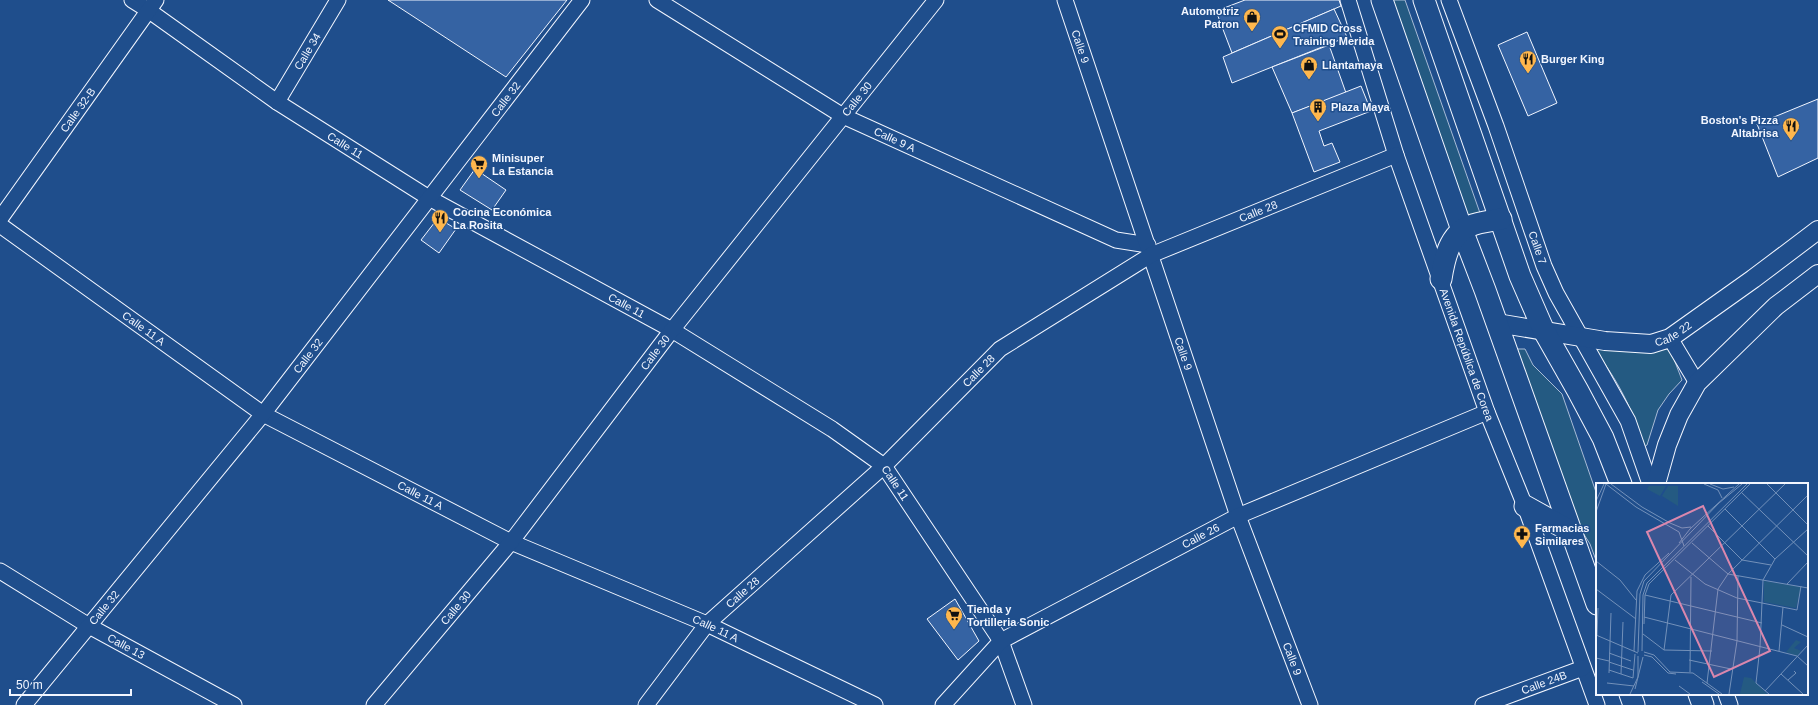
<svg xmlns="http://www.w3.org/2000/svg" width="1818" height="705" font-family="Arial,sans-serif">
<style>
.green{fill:#245a82;stroke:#a8bbd7}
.building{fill:#3563a3;stroke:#f2f6ff}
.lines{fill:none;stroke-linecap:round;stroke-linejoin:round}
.minor-casing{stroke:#f2f6ff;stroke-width:17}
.tertiary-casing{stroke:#f2f6ff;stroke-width:20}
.secondary-casing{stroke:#f2f6ff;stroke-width:23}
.minor{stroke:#1f4e8c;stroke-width:15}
.tertiary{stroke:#1f4e8c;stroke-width:18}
.secondary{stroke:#1f4e8c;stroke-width:21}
.labels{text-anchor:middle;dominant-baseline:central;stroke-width:3;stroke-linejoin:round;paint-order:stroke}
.poi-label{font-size:11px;font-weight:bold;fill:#f2f6ff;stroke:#1f4e8c;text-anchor:start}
.street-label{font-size:11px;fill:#f2f6ff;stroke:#1f4e8c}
.inset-road{fill:none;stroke:#7391ba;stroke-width:1}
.view{fill:#da87ad;fill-opacity:0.15;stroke:#da87ad;stroke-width:2}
.inset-edge{fill:none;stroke:#f2f6ff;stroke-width:2}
</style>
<rect width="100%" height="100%" fill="#1f4e8c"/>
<g class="green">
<path d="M1391,0h14l75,213 -14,4z"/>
<path d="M1593,348l77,1 12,31 -13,14 -11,16 -11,35 -3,2c-12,-39 -26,-67 -51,-99z"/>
<path d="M1513,349h12l8,16 29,29 35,101v68l-7,-19 -22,-35z"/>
</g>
<g class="building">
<path d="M388,0h179l-61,77z"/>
<path d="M1245,0h94l2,6 -109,47 -16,-42z"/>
<path d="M1334,9l13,28 -115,46 -9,-26z"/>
<path d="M1527,32l30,71 -29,13 -30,-71z"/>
<path d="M1329,45l17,48 -54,20 -20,-46z"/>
<path d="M1361,86l10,25 -52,20 5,15 8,-3 8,19 -26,10 -22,-59z"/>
<path d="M1818,99v59l-40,19 -21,-53z"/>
<path d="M475,169l31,21 -14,20 -32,-20z"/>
<path d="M438,218l18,11 -17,24 -18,-13z"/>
<path d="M955,599l24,42 -21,19 -31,-41z"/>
</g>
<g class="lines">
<g class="minor-casing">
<g id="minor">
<path id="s1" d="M132,0l16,10 129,92 152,96 243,132 160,99 52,37 117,175 23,64"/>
<path id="s2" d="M657,0l186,116 273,124 32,5"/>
<path id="s3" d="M1065,0l173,516 72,189"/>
<path id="s4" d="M1348,0l48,155 91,257 38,94 72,199"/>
<path id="s5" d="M1449,0l47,126 48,140 12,27 72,128 22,63"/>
<path id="s6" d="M277,102l61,-102"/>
<path id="s7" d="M0,219l156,-219"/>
<path id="s8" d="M0,225l263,189 248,128 196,82 168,81"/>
<path d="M1670,338l27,45"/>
<path id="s9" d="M0,571l89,55 145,79"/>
<path d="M1726,694l4,11"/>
<path id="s10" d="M24,705l239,-291 319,-414"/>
<path id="s11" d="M374,705l137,-163 161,-212 264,-330"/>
<path id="s12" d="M646,705l61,-81 177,-158 116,-117 151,-94 245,-100"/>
<path id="s13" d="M943,705l58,-64 237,-125 249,-104"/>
<path id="s14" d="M1483,705l100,-37"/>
</g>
</g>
<g class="tertiary-casing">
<g id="tertiary">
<path id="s15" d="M1497,323l108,18 46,3 19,-6 83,-59 65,-49"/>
<path d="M1656,484l11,-39 12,-30 18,-32 79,-77 42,-32"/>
</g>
</g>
<g class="secondary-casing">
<g id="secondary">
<path d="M1382,0l80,230 23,60 112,314"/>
<path d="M1424,0l96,276 24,55 34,60 25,47 18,46"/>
<path d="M1441,279c3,-19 8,-45 29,-53 9,-4 21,-5 31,-7"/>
<path d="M1525,506l45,25"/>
<path d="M1630,694l4,11"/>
<path d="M1699,694l4,11"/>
</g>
</g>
<use href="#minor" class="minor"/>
<use href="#tertiary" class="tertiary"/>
<use href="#secondary" class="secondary"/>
</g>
<defs>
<g id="shop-pin" transform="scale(0.9)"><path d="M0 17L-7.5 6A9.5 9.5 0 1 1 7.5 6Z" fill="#ffb74d" stroke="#1f4e8c"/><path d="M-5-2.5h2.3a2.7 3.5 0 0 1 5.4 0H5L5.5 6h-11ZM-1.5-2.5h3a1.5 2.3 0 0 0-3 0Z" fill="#111"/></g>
<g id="stadium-pin" transform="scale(0.9)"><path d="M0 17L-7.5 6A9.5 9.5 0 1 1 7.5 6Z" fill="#ffb74d" stroke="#1f4e8c"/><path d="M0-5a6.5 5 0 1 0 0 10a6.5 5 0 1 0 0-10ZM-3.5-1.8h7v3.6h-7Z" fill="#111"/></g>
<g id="restaurant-pin" transform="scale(0.9)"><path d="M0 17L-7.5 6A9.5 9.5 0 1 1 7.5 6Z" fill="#ffb74d" stroke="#1f4e8c"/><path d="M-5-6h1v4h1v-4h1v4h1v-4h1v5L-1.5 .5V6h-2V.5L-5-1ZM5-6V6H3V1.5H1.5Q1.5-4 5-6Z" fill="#111"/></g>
<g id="building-pin" transform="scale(0.9)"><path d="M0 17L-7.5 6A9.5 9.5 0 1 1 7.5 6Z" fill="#ffb74d" stroke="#1f4e8c"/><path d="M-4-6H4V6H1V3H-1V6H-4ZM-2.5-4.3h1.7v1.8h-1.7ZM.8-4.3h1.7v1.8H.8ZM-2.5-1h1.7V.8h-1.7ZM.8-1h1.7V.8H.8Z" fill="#111"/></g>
<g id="supermarket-pin" transform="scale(0.9)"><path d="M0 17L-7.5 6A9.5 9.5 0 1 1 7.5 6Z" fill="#ffb74d" stroke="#1f4e8c"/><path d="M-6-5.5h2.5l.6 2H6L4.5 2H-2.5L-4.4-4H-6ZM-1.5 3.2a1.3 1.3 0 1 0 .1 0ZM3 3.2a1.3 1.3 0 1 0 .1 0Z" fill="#111"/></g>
<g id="pharmacy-pin" transform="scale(0.9)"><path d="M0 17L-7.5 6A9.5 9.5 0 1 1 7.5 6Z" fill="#ffb74d" stroke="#1f4e8c"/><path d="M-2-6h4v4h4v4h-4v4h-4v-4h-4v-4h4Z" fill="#111"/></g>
</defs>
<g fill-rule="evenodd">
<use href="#shop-pin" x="1252" y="17"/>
<use href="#stadium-pin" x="1280" y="34"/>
<use href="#restaurant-pin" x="1528" y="59"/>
<use href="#shop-pin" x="1309" y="65"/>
<use href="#building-pin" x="1318" y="107"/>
<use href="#restaurant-pin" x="1791" y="126"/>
<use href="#supermarket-pin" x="479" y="164"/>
<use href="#restaurant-pin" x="440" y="218"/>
<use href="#pharmacy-pin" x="1522" y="534"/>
<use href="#supermarket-pin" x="954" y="615"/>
</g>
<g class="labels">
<g class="poi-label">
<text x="1239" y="11" text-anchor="end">Automotriz<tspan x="1239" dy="13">Patron</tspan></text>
<text x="1293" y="28">CFMID Cross<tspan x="1293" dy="13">Training Merida</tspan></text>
<text x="1541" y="59">Burger King</text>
<text x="1322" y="65">Llantamaya</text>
<text x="1331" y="107">Plaza Maya</text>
<text x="1778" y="120" text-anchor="end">Boston's Pizza<tspan x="1778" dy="13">Altabrisa</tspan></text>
<text x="492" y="158">Minisuper<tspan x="492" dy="13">La Estancia</tspan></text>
<text x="453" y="212">Cocina Económica<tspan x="453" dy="13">La Rosita</tspan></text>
<text x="1535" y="528">Farmacias<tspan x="1535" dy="13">Similares</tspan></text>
<text x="967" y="609">Tienda y<tspan x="967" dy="13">Tortilleria Sonic</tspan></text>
</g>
<g class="street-label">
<text stroke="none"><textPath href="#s3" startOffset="49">Calle 9</textPath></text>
<text stroke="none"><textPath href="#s6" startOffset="59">Calle 34</textPath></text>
<text stroke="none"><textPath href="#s10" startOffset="774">Calle 32</textPath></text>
<text stroke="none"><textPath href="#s11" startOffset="775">Calle 30</textPath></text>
<text stroke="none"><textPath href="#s7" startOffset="134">Calle 32-B</textPath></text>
<text stroke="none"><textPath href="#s2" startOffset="276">Calle 9 A</textPath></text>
<text stroke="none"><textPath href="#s1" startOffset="258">Calle 11</textPath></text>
<text stroke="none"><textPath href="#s12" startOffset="797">Calle 28</textPath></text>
<text stroke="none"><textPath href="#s5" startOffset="263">Calle 7</textPath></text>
<text stroke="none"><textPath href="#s1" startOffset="582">Calle 11</textPath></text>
<text stroke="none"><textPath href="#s8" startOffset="177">Calle 11 A</textPath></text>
<text stroke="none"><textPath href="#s15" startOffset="180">Calle 22</textPath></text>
<text stroke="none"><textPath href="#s11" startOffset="451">Calle 30</textPath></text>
<text stroke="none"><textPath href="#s3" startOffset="373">Calle 9</textPath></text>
<text stroke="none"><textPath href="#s4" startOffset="374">Avenida República de Corea</textPath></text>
<text stroke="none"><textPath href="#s10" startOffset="450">Calle 32</textPath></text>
<text stroke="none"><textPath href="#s12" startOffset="473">Calle 28</textPath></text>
<text stroke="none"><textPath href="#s1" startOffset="906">Calle 11</textPath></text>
<text stroke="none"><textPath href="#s8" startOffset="501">Calle 11 A</textPath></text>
<text stroke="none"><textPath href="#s13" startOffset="312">Calle 26</textPath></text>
<text stroke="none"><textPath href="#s12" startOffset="149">Calle 28</textPath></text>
<text stroke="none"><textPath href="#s10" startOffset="126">Calle 32</textPath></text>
<text stroke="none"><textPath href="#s11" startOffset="127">Calle 30</textPath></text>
<text stroke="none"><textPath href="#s8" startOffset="825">Calle 11 A</textPath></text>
<text stroke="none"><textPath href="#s9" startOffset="147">Calle 13</textPath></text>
<text stroke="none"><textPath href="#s3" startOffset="697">Calle 9</textPath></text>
<text stroke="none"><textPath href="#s14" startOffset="65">Calle 24B</textPath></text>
</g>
</g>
<g transform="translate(1596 483)">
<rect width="212" height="212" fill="#1f4e8c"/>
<path d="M53,3h17l-6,10 -13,-7zM72,3h10v20l-16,-10zM168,98l37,6 -5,21 -32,-6zM200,157l5,2 -7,6 7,3 -4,5 -11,-4zM148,194l7,1 16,16h-27z" fill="#245a82"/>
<path class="inset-road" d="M10,1l30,23 43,25 5,14M15,1l31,23 28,16 12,5 9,-1M108,1l14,6 4,8M114,1l13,5 11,-2M171,1l41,41M145,9l67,64M0,18l8,-17M129,26l50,50M0,29l10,-28M112,43l34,34 29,5M83,60l11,-14 49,-45M96,60l36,31 80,14M79,77l30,24 32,14 60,12 4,-24M0,78l24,19 16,20M191,101l21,-22M0,106l40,30M49,112l117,28M48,134l153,39 11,10M48,141l1,-29 4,-11 101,-100M186,142l26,12M47,151l21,16 48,1M0,152l42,18M1,152l1,-27M68,167l7,-55 114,-111M38,168l3,-60 8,-16 24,-22M46,168l1,-56 4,-12 100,-99M183,168l4,-44M42,169l2,-58 4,-13 75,-78 23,-19M48,169l10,3 16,17 23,1 29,21M13,170l22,8M48,172l8,2 16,16 8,1M0,175l13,3M93,177l42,9M13,179l24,8M13,187l24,8 2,-24M94,189l1,-95M13,190l2,-60M25,191l2,-52M185,191l22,20M192,197l8,-7 -2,-2M106,199l17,12M11,200l27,3M111,200l11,-94 10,-15 80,-79M83,203l11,8M39,206l8,-32M169,208l43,-46M34,211l8,-17v-21M133,211l8,-53 1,-65M173,211l-13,-11 4,-36 3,-67 12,-21 33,-30"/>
<path class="view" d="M107,23l67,145 -56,26 -67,-145z"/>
<rect width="212" height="212" class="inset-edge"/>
</g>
<path d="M10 689v6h121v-6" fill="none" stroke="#f2f6ff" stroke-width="2"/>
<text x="16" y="689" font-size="12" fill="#f2f6ff" stroke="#1f4e8c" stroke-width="3" paint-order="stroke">50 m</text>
</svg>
